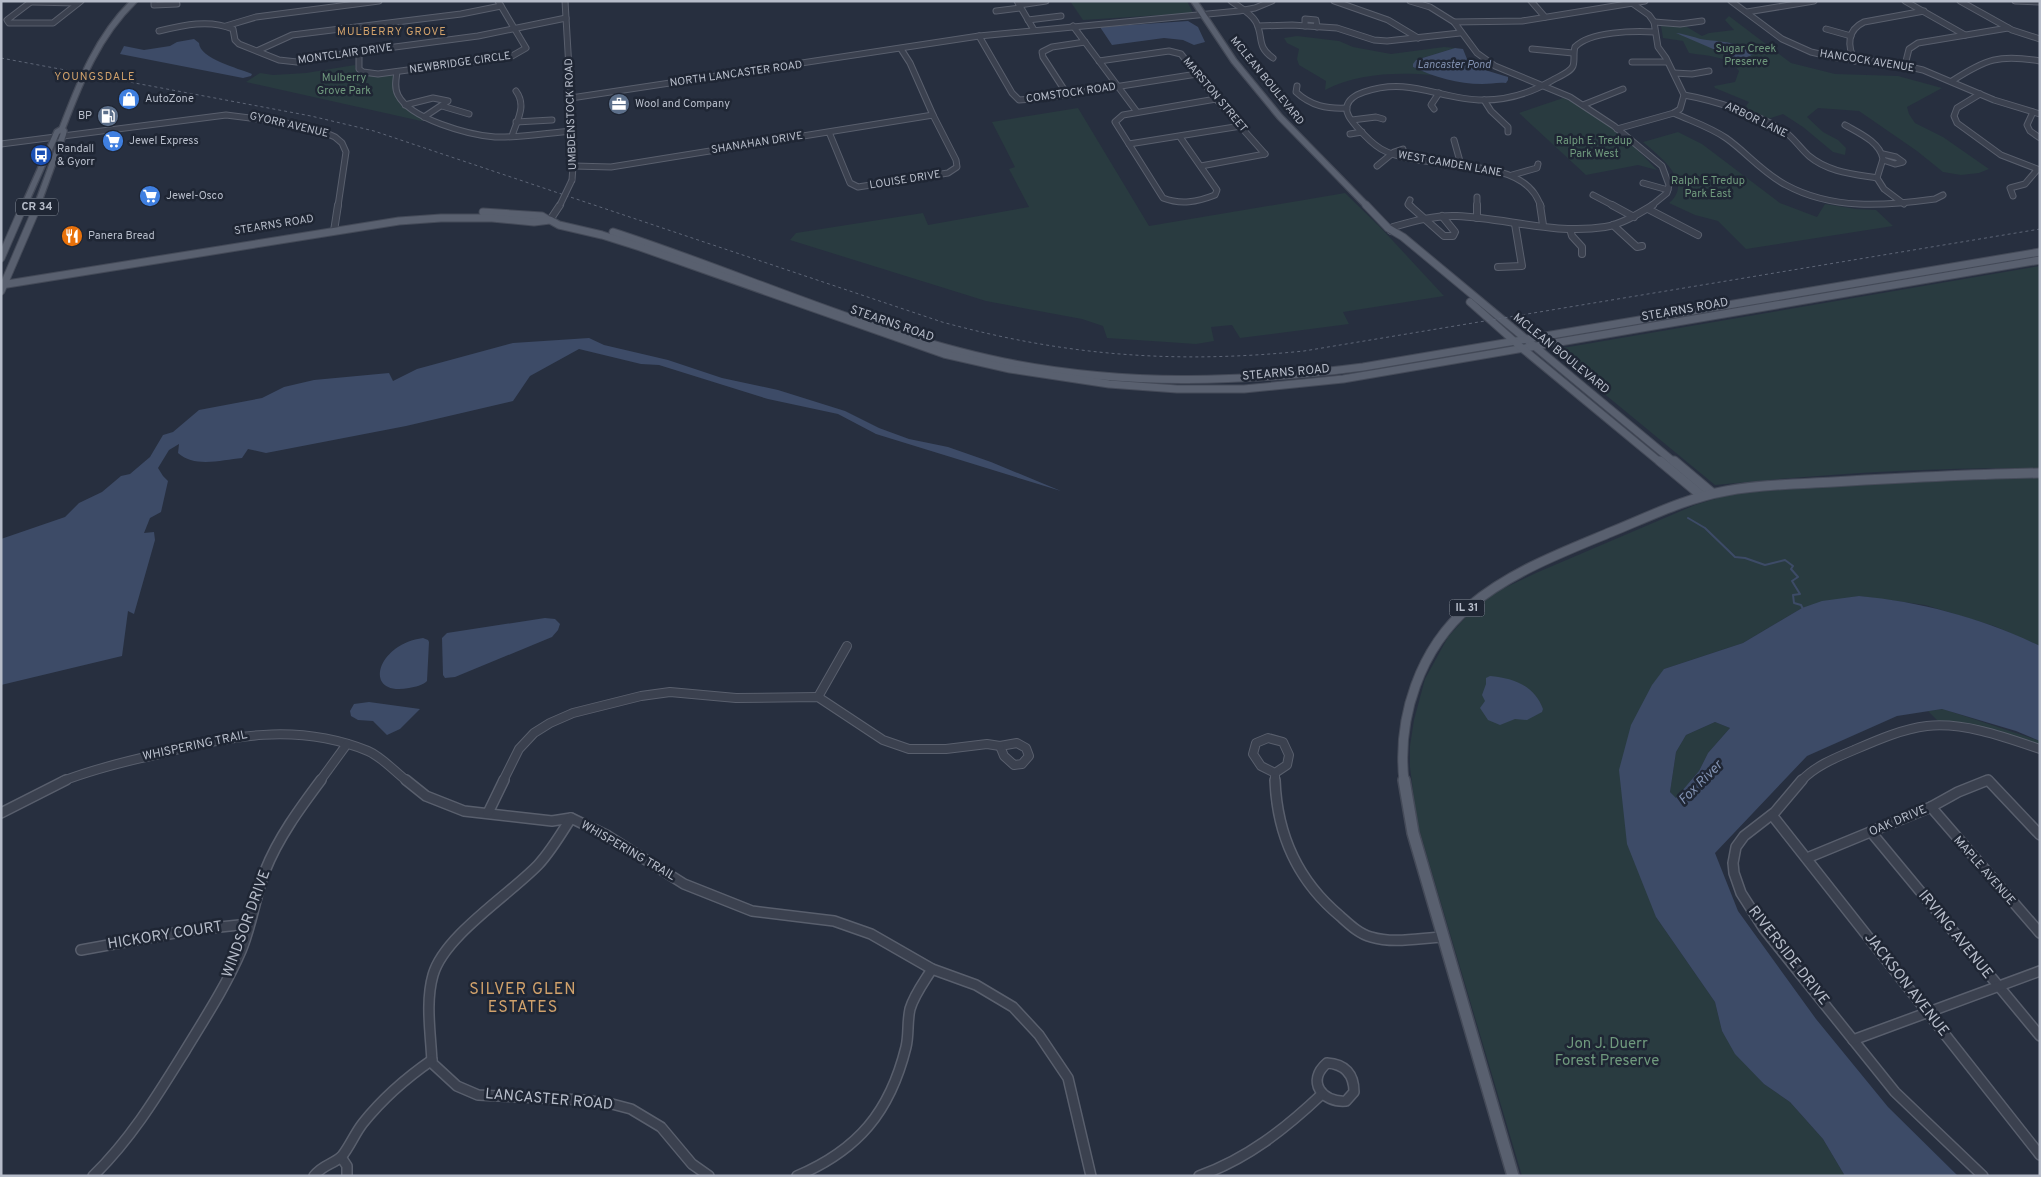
<svg xmlns="http://www.w3.org/2000/svg" width="2041" height="1177" font-family="Overpass,sans-serif">
<style>
.green{fill:#293b40}
.water{fill:#3d4b67;fill-rule:evenodd}
.lines{fill:none;stroke-linecap:round;stroke-linejoin:round}
.stream{stroke:#3d4b67;stroke-width:2}
.minor-far3-casing{stroke:#595f6d;stroke-width:7}
.minor-far2-casing{stroke:#595f6d;stroke-width:8}
.minor-far1-casing{stroke:#595f6d;stroke-width:10}
.minor-casing{stroke:#595f6d;stroke-width:12}
.major-far3-casing{stroke:#444a58;stroke-width:8}
.major-far2-casing{stroke:#444a58;stroke-width:9}
.major-far1-casing{stroke:#444a58;stroke-width:11}
.major-casing{stroke:#444a58;stroke-width:14}
.minor-far3{stroke:#3b414f;stroke-width:5}
.minor-far2{stroke:#3b414f;stroke-width:6}
.minor-far1{stroke:#3b414f;stroke-width:8}
.minor{stroke:#3b414f;stroke-width:9}
.major-far3{stroke:#59606f;stroke-width:5.5}
.major-far2{stroke:#59606f;stroke-width:7}
.major-far1{stroke:#59606f;stroke-width:9}
.major{stroke:#59606f;stroke-width:11}
.rail{stroke:#5d6576;stroke-width:1;stroke-dasharray:3 3;stroke-linecap:butt}
.minor-bridge-casing{stroke:#595f6d;stroke-width:7;stroke-linecap:butt}
.minor-bridge{stroke:#3b414f;stroke-width:5}
.labels{text-anchor:middle;dominant-baseline:central;stroke-width:5;stroke-linejoin:round;paint-order:stroke}
.far-neighbourhood-label{font-size:11px;letter-spacing:1px;fill:#d0a16b;stroke:#1f2634}
.far-park-label{font-size:11px;fill:#6f997d;stroke:#1f2634}
.far-street-label{font-size:11px;fill:#b7bdca;stroke:#1f2634}
.far-water-label{font-size:11px;font-style:italic;fill:#8090b0;stroke:#1f2634}
.far-poi-label{font-size:11px;fill:#b7bdca;stroke:#1f2634;text-anchor:start}
.shield{fill:#1f2634;stroke:#89909d;stroke-width:1}
.shield-label{font-size:11px;font-weight:bold;fill:#b7bdca}
.street-label{font-size:12px;fill:#b7bdca;stroke:#1f2634}
.water-label{font-size:14px;font-style:italic;fill:#8090b0;stroke:#1f2634}
.near-street-label{font-size:15px;fill:#b7bdca;stroke:#1f2634}
.near-park-label{font-size:15px;fill:#6f997d;stroke:#1f2634}
.near-neighbourhood-label{font-size:16px;letter-spacing:1px;fill:#d0a16b;stroke:#1f2634}
</style>
<rect width="100%" height="100%" fill="#272f3f"/>
<g class="green">
<path d="M1070,1h117l6,12 -110,7z"/>
<path d="M1729,16l62,47 44,11 63,2 44,12 -35,19 2,7 6,9 28,14 46,32 -10,4 -18,2 -18,-3 -26,-21 -58,-40 -41,-3 -11,9 16,15 15,8 8,8 -1,7 -12,-3 -30,-25 -20,-13 -15,5 -18,-8 -4,-5 3,-4 -34,-14 -1,-2 21,-4 4,-11c-12,-16 -33,-15 -50,-18l-6,-12 -20,-3 -2,-12 26,1 15,9 7,-3 25,-3 -9,-10z"/>
<path d="M1297,36l42,5 14,6 38,7 53,-7 11,1 -39,12 -3,7 19,8c-35,-3 -75,-2 -107,15l1,-9 -27,-16 -2,-6 2,-10 -12,-6 -3,-5z"/>
<path d="M355,65v3l9,6h30c-2,27 8,34 31,45l-4,2 -175,-39 14,-9 13,2 33,-2z"/>
<path d="M1563,98c37,14 68,44 94,72l-19,-5 -52,10 -67,-62z"/>
<path d="M1078,108l71,118 196,-33 36,35 63,68 -101,16 6,12 -109,14 -8,-13 -21,2 3,14 -18,3 -89,-6 -4,-12 -21,-7 -96,-18 -196,-61 6,-7 127,-20 5,12 101,-18 -20,-38 6,-2 -23,-45z"/>
<path d="M1678,132l24,12 78,59 37,14 8,-13 31,5 20,1 17,16 -147,23 -28,-28 -23,-6 -26,-12c26,-21 -11,-48 -26,-61z"/>
<path d="M2040,266v202c-109,-1 -217,6 -325,17l-164,-135z"/>
<path d="M2040,477v169l-46,-20 -69,-21 -66,-9 -57,12 -59,35 -79,26 -8,248 59,85 7,29 42,53 26,18 33,37 22,37h-323l-105,-354 -7,-55v-21l4,-26 11,-41 23,-42 17,-19 18,-16 17,-12 36,-17 159,-68 36,-11 118,-10z"/>
<path d="M1943,709l97,32v5l-76,-21 -26,-4 -10,-10z"/>
<path d="M1715,722l15,6 -22,25 -9,18 -23,28 -6,-7 6,-40 10,-17z"/>
</g>
<g class="water">
<path d="M1188,21l10,6 7,15 -11,3 -11,-5 -19,-2 -52,7 -12,-18z"/>
<path d="M1676,33c11,1 21,6 31,7 10,1 40,3 46,14 -5,4 -12,6 -19,4z"/>
<path d="M194,39l5,4c1,16 39,25 53,31l-1,2 -8,2 -123,-24 4,-8 20,4 26,-4 7,-4z"/>
<path d="M1455,48l8,1 4,10 18,11 23,7v3l-2,3c-8,-1 -15,1 -24,1 -24,0 -48,-7 -69,-17v-3l3,-4z"/>
<path d="M589,338l15,7 64,15 54,18 56,12 67,21 34,17 30,11 39,8 43,15 70,29 -185,-57 -38,-20 -70,-15 -109,-34 -18,-1 -62,-15 -49,27 -17,25 -107,25 -140,27 -18,-4 -6,9c-20,2 -48,10 -64,-5l1,-9 -10,6 -11,18 5,8 5,5 -7,31 -11,6 -6,15 10,-1 1,8 -21,74 -6,-3 -6,45 -121,29v-146l64,-22 14,-14 23,-11 19,-16 9,-2 20,-17 13,-22 10,-3 26,-22 63,-12 22,-11 30,-7 75,-7 4,8 24,-12 96,-26z"/>
<path d="M1859,596c63,6 123,22 181,50v95l-24,-10 -74,-22 -45,7 -90,40 -92,97 23,58 78,108 72,88 70,69h-113l-22,-37 -33,-37 -26,-18 -29,-30 -13,-23 -7,-29 -59,-85 -29,-73 -8,-74 12,-45 21,-40 12,-16 79,-26 59,-35 20,-7zM1715,722l15,6 -22,25 -9,18 -23,27 -6,-6 6,-40 10,-17z"/>
<path d="M545,618l10,1 5,5 -2,6 -6,7 -97,40 -10,1 -2,-3 -1,-37 5,-5z"/>
<path d="M423,638l5,2 1,2 -2,39c-4,4 -12,6 -18,7 -47,9 -33,-44 14,-50z"/>
<path d="M1490,676c23,2 44,9 53,33l-1,3 -15,8 -12,-1 -15,6 -12,-5 -8,-12 5,-7 -3,-6 4,-11v-6z"/>
<path d="M369,702l51,7 -20,20 -13,6 -14,-14 -15,-1 -7,-4 -1,-5 4,-7z"/>
</g>
<g class="lines">
<path class="stream" d="M1688,518l17,10 30,29 10,1 20,7 20,-5 8,6 -2,3 7,8 -6,4 8,13 -7,1 1,8 7,2 2,4"/>
<g class="minor-far3-casing">
<g id="minor-far3">
<path d="M32,1l-25,19 2,3h44l28,-22"/>
<path d="M154,1v4l23,-1"/>
<path d="M565,1l9,152 -2,27"/>
<path d="M1017,1l17,29"/>
<path d="M1231,1c8,6 20,12 25,21 8,16 0,24 17,36"/>
<path d="M1334,1l54,19 30,18"/>
<path d="M1410,1l20,6 24,15 23,31 18,13 75,31 44,29 48,40 7,19 -2,8 -16,13"/>
<path d="M1531,1l14,16"/>
<path d="M1731,1l51,38 29,13 26,6 55,5 31,7 71,30 46,14"/>
<path d="M1905,1l60,34"/>
<path d="M1960,1l52,29 28,9"/>
<path d="M2015,1l25,1"/>
<path d="M31,2l47,1"/>
<path d="M1019,5l27,-4"/>
<path d="M996,11l24,-3"/>
<path d="M1747,12l67,-11"/>
<path d="M1028,20l33,-4"/>
<path d="M1454,22l68,-1 123,-20"/>
<path d="M1654,22l26,2 22,-3"/>
<path d="M226,26l30,-9 123,-16"/>
<path d="M1073,26l64,86"/>
<path d="M1258,26l34,-1 45,3 37,12 13,1 73,-8"/>
<path d="M1305,26v-7l11,1 1,7"/>
<path d="M1826,29l25,7"/>
<path d="M159,31c25,-6 50,-12 74,-2l2,11 4,4 40,16 18,2 45,-8 136,-18 88,-18"/>
<path d="M979,36l33,57 7,7 26,-2 152,-24"/>
<path d="M901,49l9,14 23,52"/>
<path d="M1532,49l41,4"/>
<path d="M259,50l33,-15 169,-21 40,-8"/>
<path d="M359,52v17l4,3 15,2 134,-18 14,-8 -28,-47"/>
<path d="M1099,61l70,-10 12,3 35,45 49,55"/>
<path d="M1855,61c-8,-15 -8,-31 9,-39l60,-11"/>
<path d="M1632,62h35"/>
<path d="M1905,65l4,-16 9,-6 90,-15"/>
<path d="M397,72c-1,7 -3,16 1,23 12,24 71,40 97,42 25,1 52,-4 77,-6"/>
<path d="M1674,73l18,1 17,-3"/>
<path d="M1952,81c34,-22 47,-27 88,-20"/>
<path d="M1297,86l-1,6c15,14 31,17 51,16"/>
<path d="M1067,94l-24,-37 -1,-5 10,-5 33,-5"/>
<path d="M1980,94l-23,14 -3,8 3,7 44,32 39,15"/>
<path d="M1684,95c29,5 76,20 100,36 10,7 16,17 25,25 19,16 44,18 68,22"/>
<path d="M571,98l408,-62 260,-25 16,-3 17,-7"/>
<path d="M1484,100l7,11 17,16v5"/>
<path d="M405,105l28,-7 15,3 -24,16"/>
<path d="M1583,105l40,-16"/>
<path d="M442,106l27,8"/>
<path d="M1434,109l-3,-4 8,-12"/>
<path d="M2033,112l-6,13 3,6 10,7"/>
<path d="M1674,113c17,8 36,14 52,25 20,14 37,35 60,47 46,25 98,21 149,14l8,-4"/>
<path d="M1352,120l24,-3 7,2"/>
<path d="M516,122l36,-2"/>
<path d="M1845,125c14,8 35,17 38,34l-6,19 7,11 20,15"/>
<path d="M1617,129l57,-16 6,-4 4,-14 -18,-37 -8,-11 -4,-25 -5,-7 -20,-14"/>
<path d="M1350,134l12,-2"/>
<path d="M512,136c5,-16 15,-30 4,-45"/>
<path d="M1180,137l37,53 -2,5c-18,7 -34,10 -52,3l-48,-76 8,-7 93,-16"/>
<path d="M1454,140l7,25"/>
<path d="M1,144l225,-29 56,7 44,11 9,4 7,6 4,9 -8,54"/>
<path d="M1129,144l112,-18"/>
<path d="M1883,154l13,3 7,5 -8,2 -12,-4"/>
<path d="M574,166l37,1 322,-52 23,45 1,7 -9,6 -90,14 -8,-4 -21,-51"/>
<path d="M1201,166l64,-12"/>
<path d="M1377,166l17,-14 9,-3"/>
<path d="M1512,175l25,-7 1,-4"/>
<path d="M1643,183l25,7"/>
<path d="M1593,195l21,11"/>
<path d="M2013,196l-3,-8 15,-4 12,-14"/>
<path d="M1477,197v9"/>
<path d="M1410,200l-2,4 3,2"/>
<path d="M1541,206c-2,-4 -4,-9 -7,-13 -27,-38 -113,-21 -153,-44 -10,-6 -18,-15 -25,-23 -5,-6 -11,-13 -9,-20 2,-8 11,-12 17,-14 46,-16 76,8 119,8 25,0 46,-6 68,-19 6,-4 19,-8 22,-15 2,-6 0,-13 2,-19 15,-16 59,-16 80,-15"/>
</g>
</g>
<g class="minor-far2-casing">
<g id="minor-far2">
<path d="M1409,205l35,31h9l2,-4 -13,-16"/>
<path d="M1477,205v13"/>
<path d="M1540,205l3,20"/>
<path d="M1612,205l22,12"/>
<path d="M1648,209l50,26"/>
<path d="M550,220l10,-15"/>
<path d="M1613,225l24,22 5,-1"/>
<path d="M1570,229l2,7 10,11v7"/>
<path d="M334,231l4,-26"/>
<path d="M1391,231l2,-4c21,-6 42,-12 64,-11 49,2 98,19 148,11 17,-3 33,-13 48,-22"/>
<path d="M1498,267l24,-1 -7,-42"/>
</g>
</g>
<g class="minor-far1-casing">
<g id="minor-far1">
<path d="M818,697l29,-51"/>
<path d="M1268,738l15,4 6,13 -2,10 -12,8 -14,-7 -8,-12 3,-11z"/>
<path d="M1017,743l9,5 3,8 -7,8 -8,1 -10,-9 -4,-10z"/>
<path d="M1275,773v8"/>
<path d="M63,781c31,-12 64,-20 96,-27 72,-18 137,-32 209,-3 14,6 27,21 39,30"/>
<path d="M320,781l27,-37"/>
<path d="M503,781l16,-32 15,-16 16,-10 23,-10 68,-17 29,-4 66,6 82,-1 65,43 26,9h37l41,-5 13,2"/>
<path d="M1801,781c14,-15 34,-23 53,-31 23,-10 48,-21 73,-24 37,-4 78,11 113,23"/>
<path d="M1985,781h4"/>
</g>
</g>
<g class="minor-casing">
<g id="minor">
<path d="M406,780l20,16 38,15 88,10 19,-3 37,18 76,48 68,27 82,10 37,13 61,35 44,16 37,22 26,28 29,43 23,98"/>
<path d="M1275,780c2,54 23,101 65,136 9,8 19,18 31,21 23,7 49,1 72,0"/>
<path d="M1802,780l-27,32 -31,24 -8,11 -3,16 1,10 7,20 23,36 131,163 88,84"/>
<path d="M1931,807l109,126"/>
<path d="M1,813l65,-33"/>
<path d="M488,813l16,-33"/>
<path d="M1772,815l268,340"/>
<path d="M571,818c-10,16 -20,33 -33,47 -29,30 -94,71 -105,110 -8,28 -2,60 -1,88l25,23 21,9 106,5 28,4 19,5 30,18 31,37 17,12"/>
<path d="M1871,832l169,204"/>
<path d="M1807,858l124,-51 27,-15 30,-12 52,55"/>
<path d="M81,950l110,-20 58,-6"/>
<path d="M1853,1040l187,-69"/>
<path d="M1327,1063c18,1 27,11 27,29l-8,9c-24,2 -40,-20 -19,-38z"/>
<path d="M341,1157l6,9v10"/>
<path d="M93,1176c38,-37 64,-80 92,-125 20,-33 41,-65 56,-100 11,-26 14,-54 24,-80 13,-33 35,-63 56,-91"/>
<path d="M314,1176c8,-11 20,-12 28,-20 8,-10 13,-23 21,-33 20,-25 43,-45 69,-63"/>
<path d="M797,1176c61,-26 93,-64 109,-129 3,-12 1,-25 4,-38 4,-14 14,-27 22,-40"/>
<path d="M1199,1176c48,-17 86,-47 123,-82"/>
</g>
</g>
<g class="major-far3-casing">
<g id="major-far3">
<path d="M1194,1l40,60 46,56 87,89"/>
<path d="M24,206l33,-74 5,-3c18,-47 35,-92 72,-128"/>
<path d="M37,206l26,-71 1,-4 -2,-2"/>
</g>
</g>
<g class="major-far2-casing">
<g id="major-far2">
<path d="M1366,205l22,23 15,9 272,226"/>
<path d="M483,212l59,4 5,3"/>
<path d="M613,232c130,42 256,102 391,130 119,24 238,21 359,5l677,-115"/>
<path d="M1,258l23,-53"/>
<path d="M1,285l398,-64 42,-3h51l42,4 16,-2 9,5 43,10 38,12 304,107 66,15 99,15 68,5h67l99,-10 697,-119"/>
<path d="M1,291l37,-86"/>
<path d="M1470,302l53,47 138,114"/>
</g>
</g>
<g class="major-far1-casing">
<g id="major-far1">
<path d="M1660,461l42,35"/>
<path d="M1674,461l38,32"/>
<path d="M1404,781c-7,-64 16,-133 66,-175 40,-34 93,-54 141,-74 37,-15 75,-34 115,-41 36,-7 72,-7 107,-9 69,-4 138,-8 207,-9"/>
</g>
</g>
<g class="major-casing">
<path id="major" d="M1404,780l9,53 100,343"/>
</g>
<use href="#minor-far3" class="minor-far3"/>
<use href="#minor-far2" class="minor-far2"/>
<use href="#minor-far1" class="minor-far1"/>
<use href="#minor" class="minor"/>
<use href="#major-far3" class="major-far3"/>
<use href="#major-far2" class="major-far2"/>
<use href="#major-far1" class="major-far1"/>
<use href="#major" class="major"/>
<path class="rail" d="M1,58l310,58 63,15 568,191c124,34 234,42 362,29l736,-122"/>
<g class="minor-bridge-casing">
<path id="minor-bridge" d="M560,205l12,-25"/>
</g>
<use href="#minor-bridge" class="minor-bridge"/>
</g>
<defs>
<g id="shop-disc" transform="scale(1.125)"><circle r="9.5" fill="#3f7fe0" stroke="#1f2634"/><path d="M-5-2.5h2.3a2.7 3.5 0 0 1 5.4 0H5L5.5 6h-11ZM-1.5-2.5h3a1.5 2.3 0 0 0-3 0Z" fill="#fff"/></g>
<g id="office-disc" transform="scale(1.125)"><circle r="9.5" fill="#5c6f8a" stroke="#1f2634"/><path d="M-6-3h4V-5.5h4V-3h4V5H-6ZM-1-4.5V-3h2v-1.5ZM-6 0V1H6V0Z" fill="#fff"/></g>
<g id="fuel-disc" transform="scale(1.125)"><circle r="9.5" fill="#5c6f8a" stroke="#1f2634"/><path d="M-5.5-6h7V0h2V4h1.3V-2.5L3-4.5l.8-.8L6-3V5H2.5V1h-1V6h-7ZM-4.2-4.7v3.2H.2V-4.7Z" fill="#fff"/></g>
<g id="supermarket-disc" transform="scale(1.125)"><circle r="9.5" fill="#3f7fe0" stroke="#1f2634"/><path d="M-6-5.5h2.5l.6 2H6L4.5 2H-2.5L-4.4-4H-6ZM-1.5 3.2a1.3 1.3 0 1 0 .1 0ZM3 3.2a1.3 1.3 0 1 0 .1 0Z" fill="#fff"/></g>
<g id="bus-disc" transform="scale(1.125)"><circle r="9.5" fill="#1a4fb4" stroke="#1f2634"/><path d="M-5-6H5V4H4V6H2V4H-2V6H-4V4H-5ZM-3.5-4V0h7V-4ZM-3.5 1.2v1.5H-2V1.2ZM2 1.2v1.5H3.5V1.2Z" fill="#fff"/></g>
<g id="restaurant-disc" transform="scale(1.125)"><circle r="9.5" fill="#e8710a" stroke="#1f2634"/><path d="M-5-6h1v4h1v-4h1v4h1v-4h1v5L-1.5 .5V6h-2V.5L-5-1ZM5-6V6H3V1.5H1.5Q1.5-4 5-6Z" fill="#fff"/></g>
</defs>
<g fill-rule="evenodd">
<use href="#shop-disc" x="129" y="99"/>
<use href="#office-disc" x="619" y="104"/>
<use href="#fuel-disc" x="108" y="116"/>
<use href="#supermarket-disc" x="113" y="141"/>
<use href="#bus-disc" x="41" y="155"/>
<use href="#supermarket-disc" x="150" y="196"/>
<use href="#restaurant-disc" x="72" y="236"/>
</g>
<g class="labels">
<g class="far-neighbourhood-label">
<text x="392" y="32">MULBERRY GROVE</text>
<text x="95" y="77">YOUNGSDALE</text>
</g>
<g class="far-park-label">
<text x="1746" y="49">Sugar Creek<tspan x="1746" dy="13">Preserve</tspan></text>
<text x="344" y="78">Mulberry<tspan x="344" dy="13">Grove Park</tspan></text>
<text x="1594" y="141">Ralph E. Tredup<tspan x="1594" dy="13">Park West</tspan></text>
<text x="1708" y="181">Ralph E Tredup<tspan x="1708" dy="13">Park East</tspan></text>
</g>
<g class="far-street-label">
<text transform="translate(345 54) rotate(-8)">MONTCLAIR DRIVE</text>
<text transform="translate(1867 61) rotate(9)">HANCOCK AVENUE</text>
<text transform="translate(460 63) rotate(-8)">NEWBRIDGE CIRCLE</text>
<text transform="translate(736 74) rotate(-8)">NORTH LANCASTER ROAD</text>
<text transform="translate(1267 81) rotate(51)">MCLEAN BOULEVARD</text>
<text transform="translate(1071 93) rotate(-8)">COMSTOCK ROAD</text>
<text transform="translate(1215 95) rotate(50)">MARSTON STREET</text>
<text transform="translate(571 114) rotate(-92)">UMBDENSTOCK ROAD</text>
<text transform="translate(1756 120) rotate(26)">ARBOR LANE</text>
<text transform="translate(289 125) rotate(13)">GYORR AVENUE</text>
<text transform="translate(757 143) rotate(-9)">SHANAHAN DRIVE</text>
<text transform="translate(1450 164) rotate(10)">WEST CAMDEN LANE</text>
<text transform="translate(905 180) rotate(-9)">LOUISE DRIVE</text>
<text transform="translate(274 225) rotate(-9)">STEARNS ROAD</text>
</g>
<g class="far-water-label">
<text x="1454" y="65">Lancaster Pond</text>
</g>
<g class="far-poi-label">
<text x="145" y="99">AutoZone</text>
<text x="635" y="104">Wool and Company</text>
<text x="92" y="116" text-anchor="end">BP</text>
<text x="129" y="141">Jewel Express</text>
<text x="57" y="149">Randall<tspan x="57" dy="13">&amp; Gyorr</tspan></text>
<text x="166" y="196">Jewel-Osco</text>
<text x="88" y="236">Panera Bread</text>
</g>
<g class="shield">
<rect x="16" y="198.5" width="42" height="17" rx="4"/>
<rect x="1449.5" y="599.5" width="35" height="17" rx="4"/>
</g>
<g class="shield-label">
<text x="37" y="207">CR 34</text>
<text x="1467" y="608">IL 31</text>
</g>
<g class="street-label">
<text transform="translate(1685 310) rotate(-10)">STEARNS ROAD</text>
<text transform="translate(892 324) rotate(19)">STEARNS ROAD</text>
<text transform="translate(1561 354) rotate(39)">MCLEAN BOULEVARD</text>
<text transform="translate(1286 373) rotate(-5)">STEARNS ROAD</text>
<text transform="translate(195 746) rotate(-12)">WHISPERING TRAIL</text>
<text transform="translate(1898 821) rotate(-23)">OAK DRIVE</text>
<text transform="translate(628 851) rotate(30)">WHISPERING TRAIL</text>
<text transform="translate(1984 871) rotate(49)">MAPLE AVENUE</text>
</g>
<g class="water-label">
<text transform="translate(1701 783) rotate(-45)">Fox River</text>
</g>
<g class="near-street-label">
<text transform="translate(247 924) rotate(-70)">WINDSOR DRIVE</text>
<text transform="translate(1955 935) rotate(51)">IRVING AVENUE</text>
<text transform="translate(165 936) rotate(-9)">HICKORY COURT</text>
<text transform="translate(1788 956) rotate(52)">RIVERSIDE DRIVE</text>
<text transform="translate(1906 985) rotate(52)">JACKSON AVENUE</text>
<text transform="translate(549 1100) rotate(5)">LANCASTER ROAD</text>
</g>
<g class="near-park-label">
<text x="1607" y="1044">Jon J. Duerr<tspan x="1607" dy="17">Forest Preserve</tspan></text>
</g>
<g class="near-neighbourhood-label">
<text x="523" y="990">SILVER GLEN<tspan x="523" dy="18">ESTATES</tspan></text>
</g>
</g>
<rect width="2041" height="1177" fill="none" stroke="#b7bdca" stroke-width="5"/>
</svg>
